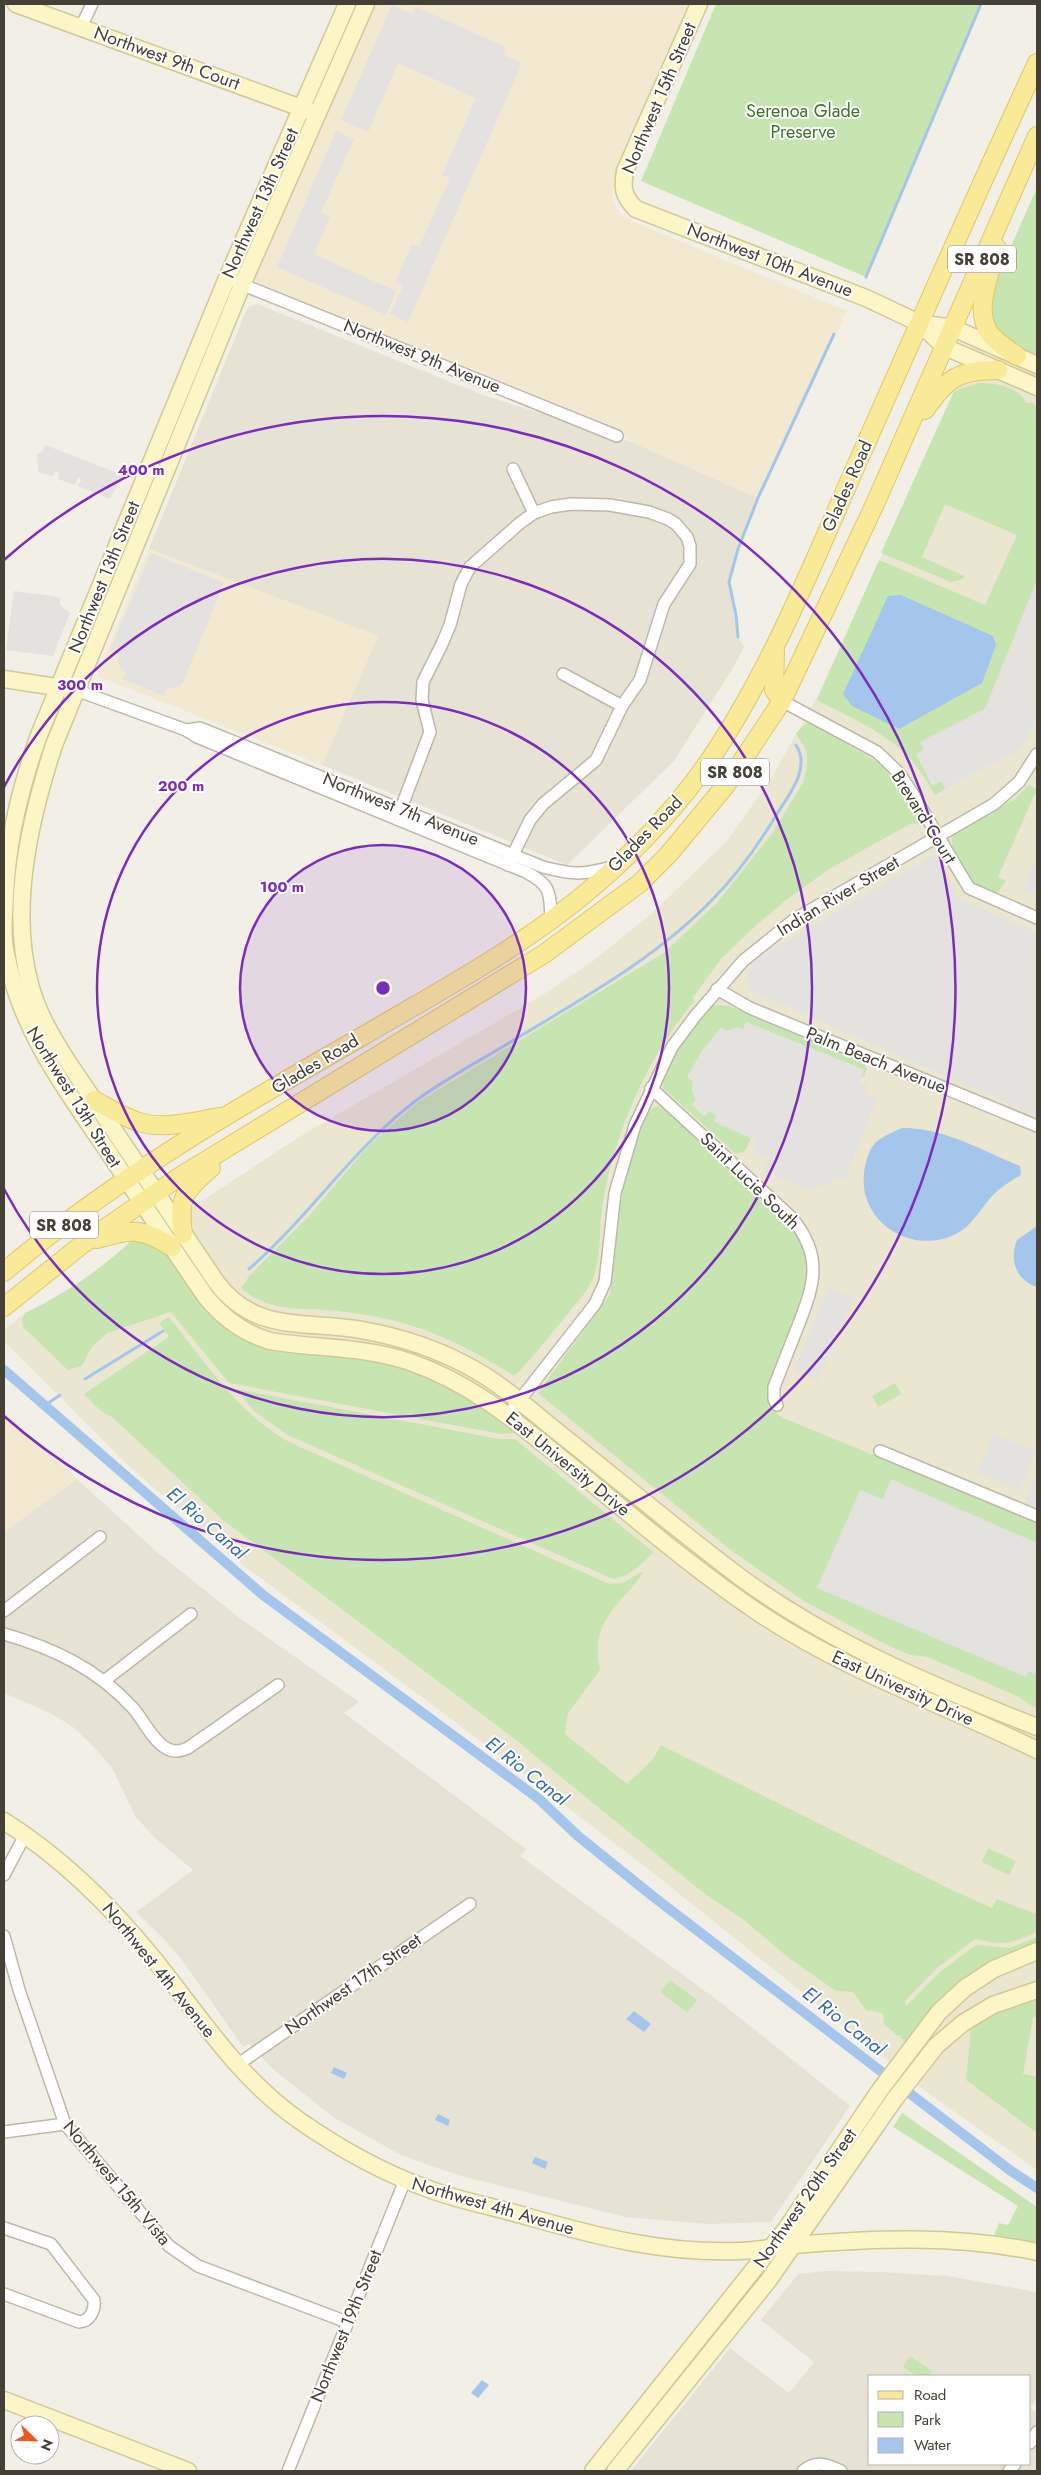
<svg xmlns="http://www.w3.org/2000/svg" width="1041" height="2475" font-family="Jost,sans-serif">
<style>
.residential{fill:#e6e2d4;fill-rule:evenodd}
.commercial{fill:#f3e9d1}
.education{fill:#eae6d0}
.green{fill:#c6e5b0}
.parking{fill:#e3e2de}
.water{fill:#a4c6ec}
.lines{fill:none;stroke-linecap:round;stroke-linejoin:round}
.stream{stroke:#a4c6ec;stroke-width:3}
.canal{stroke:#a4c6ec;stroke-width:10}
.street-casing{stroke:#bdb8a9;stroke-width:14}
.secondary-casing{stroke:#d0c897;stroke-width:19}
.primary-casing{stroke:#ddc968;stroke-width:20}
.street{stroke:#fff;stroke-width:11}
.secondary{stroke:#fcf6c6;stroke-width:16}
.primary{stroke:#f9ea98;stroke-width:18}
.ring{fill:none;stroke:#7b2cbf;stroke-width:2.5}
.labels{text-anchor:middle;dominant-baseline:central;stroke-width:4;stroke-linejoin:round;paint-order:stroke}
.shield{fill:#fff;stroke:#7c7972;stroke-width:1}
.shield-label{font-size:16px;font-weight:bold;fill:#444035}
.street-label{font-size:18px;fill:#444035;stroke:#fff}
.park-label{font-size:18px;fill:#3e732c;stroke:#fff}
.water-label{font-size:19px;font-style:italic;fill:#3469aa;stroke:#fff}
.centre{fill:#7b2cbf;stroke:#fff;stroke-width:2.5}
.ring-label{font-size:15px;text-anchor:middle;font-weight:bold;fill:#7b2cbf;stroke:#fff;stroke-width:4;stroke-linejoin:round;paint-order:stroke}
</style>
<rect width="100%" height="100%" fill="#f2f0e6"/>
<g class="residential">
<path d="M257,304l226,91 151,48 124,55 -20,51 -9,33 9,55 6,10 -10,19 -60,95 -107,104 -245,-100 56,-129 -229,-87 97,-238 4,-5z"/>
<path d="M77,1479l80,73 80,64 122,86 -15,11 182,136 -6,7 200,146 130,104 -79,116 -63,2 -83,-7 -160,-40 -37,-12 -31,-12 -64,-36 -59,-47 -25,-26 -6,3 -58,-83 -21,-25 -28,-27 57,-42 -38,-32 -19,-21 -24,-49 -17,-20 -22,-21 -23,-14 -46,-20v-161z"/>
<path d="M825,2271l55,1 67,4 90,16v106l-7,10 7,5v58h-406l99,-123 59,45 25,-31 -53,-42 37,-46zM870,2376h160v88h-160z"/>
</g>
<g class="commercial">
<path d="M373,4h321l-79,177 -4,17 9,16 14,8 213,89 -89,187 -124,-55 -28,-20 -349,-138 -3,-8z"/>
<path d="M149,549l229,87 -56,129 -225,-89z"/>
<path d="M4,1412l73,67 -73,53z"/>
</g>
<path class="education" d="M1037,188v1982l-112,-79 -274,-220 -218,-166 -189,-139 -115,-100 -125,-125v-11l21,-17 44,-22 53,-41 19,-9 158,-104 242,-141 52,-35 59,-48 75,-72 45,-64 45,-80 132,-289 41,-115z"/>
<g class="green">
<path d="M716,4h266l-116,273 -225,-96z"/>
<path d="M1037,188v170l-19,-8 -28,-28v-29z"/>
<path d="M979,383c15,0 41,4 47,20h7l4,5v172l-52,129 -65,33 4,7 -8,5 16,31 9,-4 4,8 -10,6c-8,-13 -16,-27 -26,-38 -25,-26 -61,-40 -92,-57l62,-140 106,45 32,-70 -72,-31 -23,53 42,19 -1,3 -12,3 -70,-29 73,-162z"/>
<path d="M808,722l73,42 24,29 20,34 -13,-4 -83,46 -43,31 -31,26 -34,33 -28,38 1,4c-45,56 -76,123 -90,194 -6,28 -1,59 -12,86 -5,11 -15,21 -22,30 -15,18 -29,36 -44,53l-12,12c-38,-24 -77,-45 -122,-56 -21,-5 -42,-8 -64,-10 -32,-2 -60,1 -87,-22l9,-13 60,-60 58,-69 50,-44 246,-149 53,-50 56,-71 30,-49 4,-17v-14l-11,-19z"/>
<path d="M1029,785l8,4 -39,88 8,4 -8,11 -4,2 -21,-10 -3,-4c-8,-13 -24,-32 -16,-46l61,-35z"/>
<path d="M720,1005l9,1 133,55 5,8 -3,7 -3,1 2,-8 -117,-47 -3,7 -17,2 -4,-4 -20,24 -15,26 7,4 -2,10 4,9 -4,5 12,11 5,-5 8,5 -2,6 36,16 -6,13 -9,3 -75,-68c2,-14 39,-74 51,-80 1,0 6,-1 8,-1z"/>
<path d="M658,1106l9,5 120,110c18,21 23,46 18,73l-39,97 6,19 11,8 254,104v187l-18,-12 -91,-40 -18,-2 -29,-13 -77,-41 -72,-50 -194,-158 72,-99 13,-109 23,-70 4,-5z"/>
<path d="M136,1236c8,4 21,8 27,14 6,5 11,15 15,22 19,27 34,53 65,68 34,17 72,12 108,16 65,7 113,38 164,74v3l-14,1 -272,-51 -58,-71 -64,21 -16,15 -9,18 -14,4 -45,-43 -1,-7 3,-7c41,-20 79,-45 111,-77z"/>
<path d="M169,1317c36,45 68,96 120,125l320,142 13,-1 21,-12c-4,10 -12,17 -19,25 -22,25 -31,41 -24,74l-32,43 -3,21 62,50 26,-25 8,-14 293,146 38,17 5,-9 40,15v17c-25,14 -35,14 -62,8l-37,28 -33,34 1,5 34,-34 36,-27 34,3 27,-11v8l-14,4 -116,94 -7,-5 2,-3 -4,1 -14,-12 -1,-11 -17,-3 -13,-18 -17,-1 -47,-33 -45,-38 -39,-26 -198,-161 -284,-213 -111,-103 -10,-5 -18,-18 85,-57 -10,-14z"/>
<path d="M895,1383l6,11 -23,13 -6,-11z"/>
<path d="M236,1389l263,50h16l138,113c-10,12 -25,25 -40,27l-325,-144 -34,-24z"/>
<path d="M988,1848l28,13 -7,14 -27,-13z"/>
<path d="M670,1980l27,20 -10,12 -27,-20z"/>
<path d="M1037,1999v18h-4l-10,57 14,3v56l-71,-53 5,-52 31,-17z"/>
<path d="M902,2113l135,94v40l-44,-9 6,-15 9,2 10,-19 -125,-79z"/>
<path d="M910,2356l22,15 -3,5h-12l-14,-9z"/>
</g>
<g class="parking">
<path d="M392,5l21,9 3,-7 90,40 -3,8 19,8 -114,259 -18,-8 13,-28 -8,-4 17,-38 7,3 31,-69 -8,-3 34,-77 -78,-35 -30,69 -27,-12z"/>
<path d="M336,131l18,8 -33,73 9,4 -16,38 82,37 -10,24 -109,-48z"/>
<path d="M45,445l78,30 -13,24 -32,-13 3,-7 -3,-2 -3,8 -17,-6 1,-7 -4,-1 -2,5 -15,-4 -1,-18 6,-2z"/>
<path d="M151,553l73,30 -41,99 -4,5 -12,2 -4,7 -40,-17 3,-7 -7,-6v-11l-9,-4z"/>
<path d="M1037,580v135l-10,25 -9,10 -73,39 -4,-8 -8,5 -17,-32 8,-5 -4,-7 65,-33z"/>
<path d="M14,591l46,6v8l10,8 -17,43 -47,-6z"/>
<path d="M934,855l25,44 78,34v183l-287,-126 -4,-8 7,-19 8,-7z"/>
<path d="M1037,857v38l-14,-6z"/>
<path d="M746,1022l118,48 -5,12 8,3 -3,8 13,6 -33,81 -8,-3 -8,8h-11l-3,7 -51,-21 5,-13 -16,-7 4,-11 -42,-18 2,-7 -7,-4 -5,5 -12,-11 4,-5 -4,-9 1,-10 -6,-4 15,-26 20,-24 4,4 11,-4 6,2z"/>
<path d="M829,1287l24,12 -35,81 -24,-10z"/>
<path d="M993,1434l43,17 -17,39 -42,-18z"/>
<path d="M1037,1473v34l-12,-5z"/>
<path d="M891,1479l146,64v126l-2,5 -6,-3 -3,6 -209,-89 43,-98 23,9z"/>
</g>
<g class="water">
<path d="M901,595l92,41 3,9 -14,38 -83,46 -47,-23 -9,-12 45,-98z"/>
<path d="M902,1128c41,-1 81,23 118,38l1,9c-10,6 -20,12 -28,20 -11,12 -22,32 -37,39 -46,23 -102,-15 -91,-67 2,-9 4,-17 10,-24 8,-7 18,-11 27,-15z"/>
<path d="M1037,1226v61c-21,-7 -28,-27 -20,-47z"/>
<path d="M634,2011l17,13 -7,8 -18,-13z"/>
<path d="M334,2067l13,6 -3,6 -13,-6z"/>
<path d="M438,2114l12,6 -2,6 -13,-6z"/>
<path d="M535,2157l13,5 -3,7 -13,-6z"/>
<path d="M482,2380l7,5 -11,13 -7,-5z"/>
</g>
<g class="lines">
<g class="stream">
<path d="M866,277l115,-273"/>
<path d="M738,637l-2,-22 -7,-33 9,-33 20,-51 76,-164"/>
<path d="M249,1269c59,-51 103,-119 165,-167 28,-21 60,-38 90,-56 72,-44 149,-85 208,-146 26,-26 49,-59 68,-91 12,-18 30,-42 16,-64"/>
<path d="M85,1379l78,-48"/>
<path d="M44,1406l16,-11"/>
</g>
<path class="canal" d="M4,1370l259,225 276,204 39,37 77,62 356,273 26,17"/>
<g class="street-casing">
<g id="street">
<path d="M81,27l11,-23"/>
<path d="M236,282l381,154"/>
<path d="M513,469l21,44"/>
<path d="M563,674l59,32"/>
<path d="M76,690l110,40 11,7 329,135c25,13 24,20 25,48"/>
<path d="M782,701l95,51 22,21 14,21 56,94 68,30"/>
<path d="M186,730l14,-2 343,139c31,8 39,8 69,0"/>
<path d="M397,819l33,-87 -8,-32 1,-18 19,-38 8,-19 11,-41 9,-17 50,-44 14,-10 17,-6 20,-3 39,1 39,7 19,7 8,5 11,13 3,9v18l-26,40 -24,76 -18,26 -26,54 -53,44 -13,16 -22,45"/>
<path d="M717,989l33,19 287,118"/>
<path d="M651,1088l141,130c31,38 23,65 6,108 -8,20 -16,41 -24,61v12l3,6"/>
<path d="M508,1415l87,-111 10,-22 10,-89 20,-68 37,-78 24,-32 47,-54 52,-42 199,-115 25,-22 18,-28"/>
<path d="M880,1451l157,65"/>
<path d="M4,1611l96,-74"/>
<path d="M4,1634c49,14 93,35 128,73 11,12 20,33 34,41 8,5 15,3 22,0l90,-63"/>
<path d="M104,1681l87,-67"/>
<path d="M4,1875l21,-40"/>
<path d="M4,1936l15,54 46,134 104,122 29,20 149,56"/>
<path d="M237,2065l233,-161"/>
<path d="M4,2132l61,-8"/>
<path d="M4,2228l47,16 43,56c1,11 -4,21 -15,22l-75,-28"/>
<path d="M1030,2443l7,-11"/>
<path d="M288,2471l117,-291"/>
<path d="M803,2471c13,-11 23,-7 38,0"/>
<path d="M1009,2471l6,-7"/>
</g>
</g>
<g class="secondary-casing">
<g id="secondary">
<path d="M16,4l296,108"/>
<path d="M347,4l-120,274 -188,457c-19,53 -32,105 -34,162 -1,17 -3,35 0,52 14,79 60,140 104,204 32,48 64,96 97,144 17,21 37,36 64,44 47,8 94,5 140,21 61,21 107,60 156,100 64,52 127,107 196,153 86,57 183,90 275,135"/>
<path d="M366,4l-124,281 -188,460c-24,74 -45,163 -24,239 7,28 22,53 38,78l149,221c37,49 85,38 139,46 42,7 85,21 121,42 31,18 59,44 87,66 59,47 116,95 176,140 89,66 195,110 297,150"/>
<path d="M699,4l-74,167c-3,17 -2,25 11,38l230,89 53,25 34,5 84,37"/>
<path d="M919,323l26,24 92,40"/>
<path d="M4,679l65,10"/>
<path d="M4,1821c57,36 106,84 149,137 47,58 83,118 147,163 39,27 81,51 126,67 33,13 69,19 103,29 69,20 138,37 211,34 18,-1 36,-4 54,-6 80,-7 164,-10 243,7"/>
<path d="M4,2400l184,71"/>
<path d="M593,2471l193,-242 94,-139 59,-78 26,-24 29,-19 43,-18"/>
<path d="M615,2471l153,-190 126,-181 42,-54 27,-23 30,-18 44,-15"/>
</g>
</g>
<g class="primary-casing">
<g id="primary">
<path d="M997,248c-7,26 -24,62 -7,86 7,9 18,15 27,22"/>
<path d="M925,410c22,-32 33,-40 73,-40"/>
<path d="M775,652l-1,38 8,11"/>
<path d="M94,1100c13,7 27,16 42,21 26,10 58,0 85,-4"/>
<path d="M183,1234c-5,-36 1,-43 28,-66"/>
<path d="M97,1239c36,-10 42,-12 75,8"/>
<path d="M4,1272c109,-93 235,-165 359,-236 78,-46 161,-90 230,-149 47,-40 92,-88 126,-141 60,-93 100,-198 145,-298 57,-129 114,-258 173,-385"/>
<path d="M4,1307l80,-64 95,-66 365,-223 96,-71 28,-28 58,-70 56,-84 92,-195 163,-370"/>
</g>
</g>
<use href="#street" class="street"/>
<use href="#secondary" class="secondary"/>
<use href="#primary" class="primary"/>
</g>
<circle cx="383" cy="988" r="143" fill="#7b2cbf" fill-opacity=".12"/>
<g class="ring">
<circle cx="383" cy="988" r="143"/>
<circle cx="383" cy="988" r="286"/>
<path d="M4 787A429 429 0 1 1 4 1189"/>
<path d="M4 560A572 572 0 1 1 4 1416"/>
</g>
<g class="labels">
<g class="shield">
<rect x="948" y="245.5" width="68" height="27" rx="4"/>
<rect x="701" y="758.5" width="68" height="27" rx="4"/>
<rect x="30" y="1211.5" width="68" height="27" rx="4"/>
</g>
<g class="shield-label">
<text x="982" y="259">SR 808</text>
<text x="735" y="772">SR 808</text>
<text x="64" y="1225">SR 808</text>
</g>
<g class="street-label">
<text transform="translate(167 58) rotate(20)">Northwest 9th Court</text>
<text transform="translate(659 98) rotate(-67)">Northwest 15th Street</text>
<text transform="translate(260 203) rotate(-66)">Northwest 13th Street</text>
<text transform="translate(770 260) rotate(21)">Northwest 10th Avenue</text>
<text transform="translate(422 356) rotate(22)">Northwest 9th Avenue</text>
<text transform="translate(847 486) rotate(-66)">Glades Road</text>
<text transform="translate(104 577) rotate(-68)">Northwest 13th Street</text>
<text transform="translate(401 809) rotate(22)">Northwest 7th Avenue</text>
<text transform="translate(924 817) rotate(58)">Brevard Court</text>
<text transform="translate(645 834) rotate(-46)">Glades Road</text>
<text transform="translate(838 896) rotate(-31)">Indian River Street</text>
<text transform="translate(876 1060) rotate(22)">Palm Beach Avenue</text>
<text transform="translate(315 1064) rotate(-31)">Glades Road</text>
<text transform="translate(74 1097) rotate(58)">Northwest 13th Street</text>
<text transform="translate(750 1181) rotate(44)">Saint Lucie South</text>
<text transform="translate(568 1464) rotate(39)">East University Drive</text>
<text transform="translate(903 1688) rotate(25)">East University Drive</text>
<text transform="translate(159 1970) rotate(51)">Northwest 4th Avenue</text>
<text transform="translate(353 1984) rotate(-35)">Northwest 17th Street</text>
<text transform="translate(117 2183) rotate(50)">Northwest 15th Vista</text>
<text transform="translate(805 2198) rotate(-55)">Northwest 20th Street</text>
<text transform="translate(493 2206) rotate(16)">Northwest 4th Avenue</text>
<text transform="translate(346 2326) rotate(-68)">Northwest 19th Street</text>
</g>
<g class="park-label">
<text x="803" y="111">Serenoa Glade<tspan x="803" dy="21">Preserve</tspan></text>
</g>
<g class="water-label">
<text transform="translate(207 1523) rotate(41)">El Rio Canal</text>
<text transform="translate(527 1771) rotate(38)">El Rio Canal</text>
<text transform="translate(844 2021) rotate(38)">El Rio Canal</text>
</g>
</g>
<circle cx="383" cy="988" r="8" class="centre"/>
<g class="ring-label">
<text x="141" y="475">400 m</text>
<text x="80" y="690">300 m</text>
<text x="181" y="791">200 m</text>
<text x="282" y="892">100 m</text>
</g>
<rect width="1041" height="2475" fill="none" stroke="#444035" stroke-width="10"/>
<rect x="868" y="2375" width="162" height="90" fill="#ffffff" stroke="#b4b3ae"/>
<rect x="878" y="2391" width="25" height="8" fill="#f9ea98" stroke="#b4b3ae"/>
<text x="914" y="2400" font-size="15" fill="#444035">Road</text>
<rect x="878" y="2412" width="25" height="15" fill="#c6e5b0" stroke="#b4b3ae"/>
<text x="914" y="2425" font-size="15" fill="#444035">Park</text>
<rect x="878" y="2438" width="25" height="15" fill="#a4c6ec" stroke="#b4b3ae"/>
<text x="914" y="2450" font-size="15" fill="#444035">Water</text>
<g transform="translate(35 2440) rotate(113)"><circle r="24" fill="#ffffff" stroke="#b4b3ae"/>
<path d="M0-4L9 19L0 12L-9 19Z" fill="#ef591f"/>
<text y="-8" font-size="14" font-weight="bold" text-anchor="middle" fill="#444035">N</text>
</g>
</svg>
